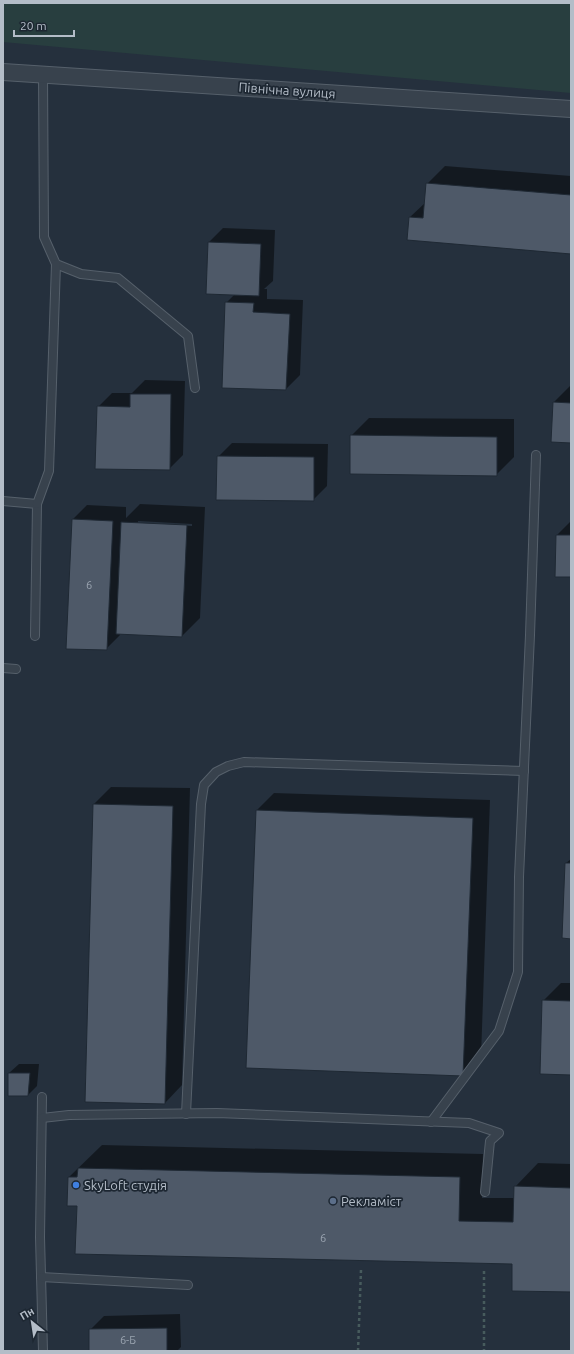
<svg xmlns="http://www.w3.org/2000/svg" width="574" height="1354" font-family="Ubuntu,sans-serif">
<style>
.green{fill:#283e3f}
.shadow{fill:#0007;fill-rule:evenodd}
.building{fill:#4e5968;stroke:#1f2934}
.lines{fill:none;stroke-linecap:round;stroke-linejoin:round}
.service-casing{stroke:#56606b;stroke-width:10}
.minor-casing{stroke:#56606b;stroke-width:18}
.path{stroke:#475b5d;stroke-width:2.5;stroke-dasharray:3 3;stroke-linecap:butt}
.service{stroke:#38424d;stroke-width:8}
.minor{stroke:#38424d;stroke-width:16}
.shop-dot{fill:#3f7fe0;stroke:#1d2732;stroke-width:1.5}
.service-dot{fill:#5c6f8a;stroke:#1d2732;stroke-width:1.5}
.labels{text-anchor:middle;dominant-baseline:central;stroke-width:3.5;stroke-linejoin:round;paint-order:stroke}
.number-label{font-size:11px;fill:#9aa4b0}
.street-label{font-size:13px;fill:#b4bdc8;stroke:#1d2732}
.poi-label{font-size:13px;fill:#b4bdc8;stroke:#1d2732;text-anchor:start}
</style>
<rect width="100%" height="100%" fill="#25303d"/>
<path class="green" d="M3,3h568v90l-568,-51z"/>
<g class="shadow">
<path d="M445,166l126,10v76l-161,-35 16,-15 1,-18z"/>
<path d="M223,228l52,2 -2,51 -9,8h3v10l36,1 -3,75 -14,14 -63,-2 3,-84 9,-9 -26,-52z"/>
<path d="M145,380l40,1 -2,74 -14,14 -71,-62 14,-14h20z"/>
<path d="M571,385v57l-17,-40z"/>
<path d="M369,418l145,1v38l-18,18 -145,-39z"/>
<path d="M232,443l96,1 -1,42 -14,14 -95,-43z"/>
<path d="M140,504l65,3 -5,111 -18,18 -62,-2v1l-14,14 -33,-130 14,-14 39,2v11zM138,521l54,3v2l-54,-3z"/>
<path d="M571,521v55h-15l1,-41z"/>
<path d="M111,787l79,1 -8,297 -17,18 -71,-299z"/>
<path d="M274,793l216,7 -9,257 -18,18 -206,-265z"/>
<path d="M571,859v79l-5,-75z"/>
<path d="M561,983h10v91l-28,-73z"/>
<path d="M19,1064h20l-2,22 -9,9 -19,-22z"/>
<path d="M102,1145l381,9 -1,44h32l1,-11 23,-24 33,1v127l-58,-28 -435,-58 -9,-28z"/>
<path d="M180,1314l1,33 -4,4h-87v-21l14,-14z"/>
</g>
<g class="building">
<path d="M426,183l145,12v59l-164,-14 2,-23 14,1z"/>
<path d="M208,242l53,2 -2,52 -53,-2z"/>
<path d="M225,302l29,1 -1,9 37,2 -4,76 -64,-2z"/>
<path d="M130,394h41l-1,76 -75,-1 2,-63 33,1z"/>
<path d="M553,402l18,1v40l-20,-1z"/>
<path d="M350,435l147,2v39l-147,-2z"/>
<path d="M217,456l97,1v44l-98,-1z"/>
<path d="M72,519l41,2 -6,129 -41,-1z"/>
<path d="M121,522l66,3 -5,112 -66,-3z"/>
<path d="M556,535h15v42h-16z"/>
<path d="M93,804l80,2 -8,298 -80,-2z"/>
<path d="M256,810l217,8 -10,258 -217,-8z"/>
<path d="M565,863h6v76l-9,-1z"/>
<path d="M542,1000l29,1v74l-31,-1z"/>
<path d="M8,1073h22l-2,23h-20z"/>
<path d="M78,1168l382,9 -1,44 54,1 1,-36 57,2v104l-59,-1v-27l-437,-10 2,-48h-10l1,-29h9z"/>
<path d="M167,1328v23h-78v-22z"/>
</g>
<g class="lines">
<g class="service-casing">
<g id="service">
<path d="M43,74l1,163 12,27 25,10 37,4 70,58 7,52"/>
<path d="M3,501l34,3 -2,132"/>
<path d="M37,504l12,-33 7,-207"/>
<path d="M3,668l13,1"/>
<path d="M42,1097l-2,140 3,114"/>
<path d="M186,1114l15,-310 3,-19 12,-13 12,-6 16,-4 280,9"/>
<path d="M42,1118l27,-3 148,-2 252,10 30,10 -9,8 -5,51"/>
<path d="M431,1122l68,-91 19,-59 1,-95 11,-242 6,-180"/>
<path d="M41,1277l147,8"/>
</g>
</g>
<g class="minor-casing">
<path id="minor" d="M3,72l568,37"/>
</g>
<g class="path">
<path d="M484,1271v80"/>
<path d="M358,1351l3,-81"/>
</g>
<use href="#service" class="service"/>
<use href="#minor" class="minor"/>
</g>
<circle class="shop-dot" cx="76" cy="1185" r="4"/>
<circle class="service-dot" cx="333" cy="1201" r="4"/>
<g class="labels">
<g class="number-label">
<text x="89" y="585">6</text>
<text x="323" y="1238">6</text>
<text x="128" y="1340">6-Б</text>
</g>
<g class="street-label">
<text transform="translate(287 90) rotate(4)">Північна вулиця</text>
</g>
<g class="poi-label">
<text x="84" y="1185">SkyLoft студія</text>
<text x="341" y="1201">Рекламіст</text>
</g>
</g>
<rect width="574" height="1354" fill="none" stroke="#b4bdc8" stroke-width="8"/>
<g transform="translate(32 1322) rotate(330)" stroke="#1d2732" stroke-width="3" paint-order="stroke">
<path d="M0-3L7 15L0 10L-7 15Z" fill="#b4bdc8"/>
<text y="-6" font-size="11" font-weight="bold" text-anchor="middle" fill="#b4bdc8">Пн</text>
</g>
<path d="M14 30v6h60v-6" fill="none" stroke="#b4bdc8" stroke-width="2"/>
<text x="20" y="30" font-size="12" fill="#b4bdc8" stroke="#1d2732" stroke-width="3" paint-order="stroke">20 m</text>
</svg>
